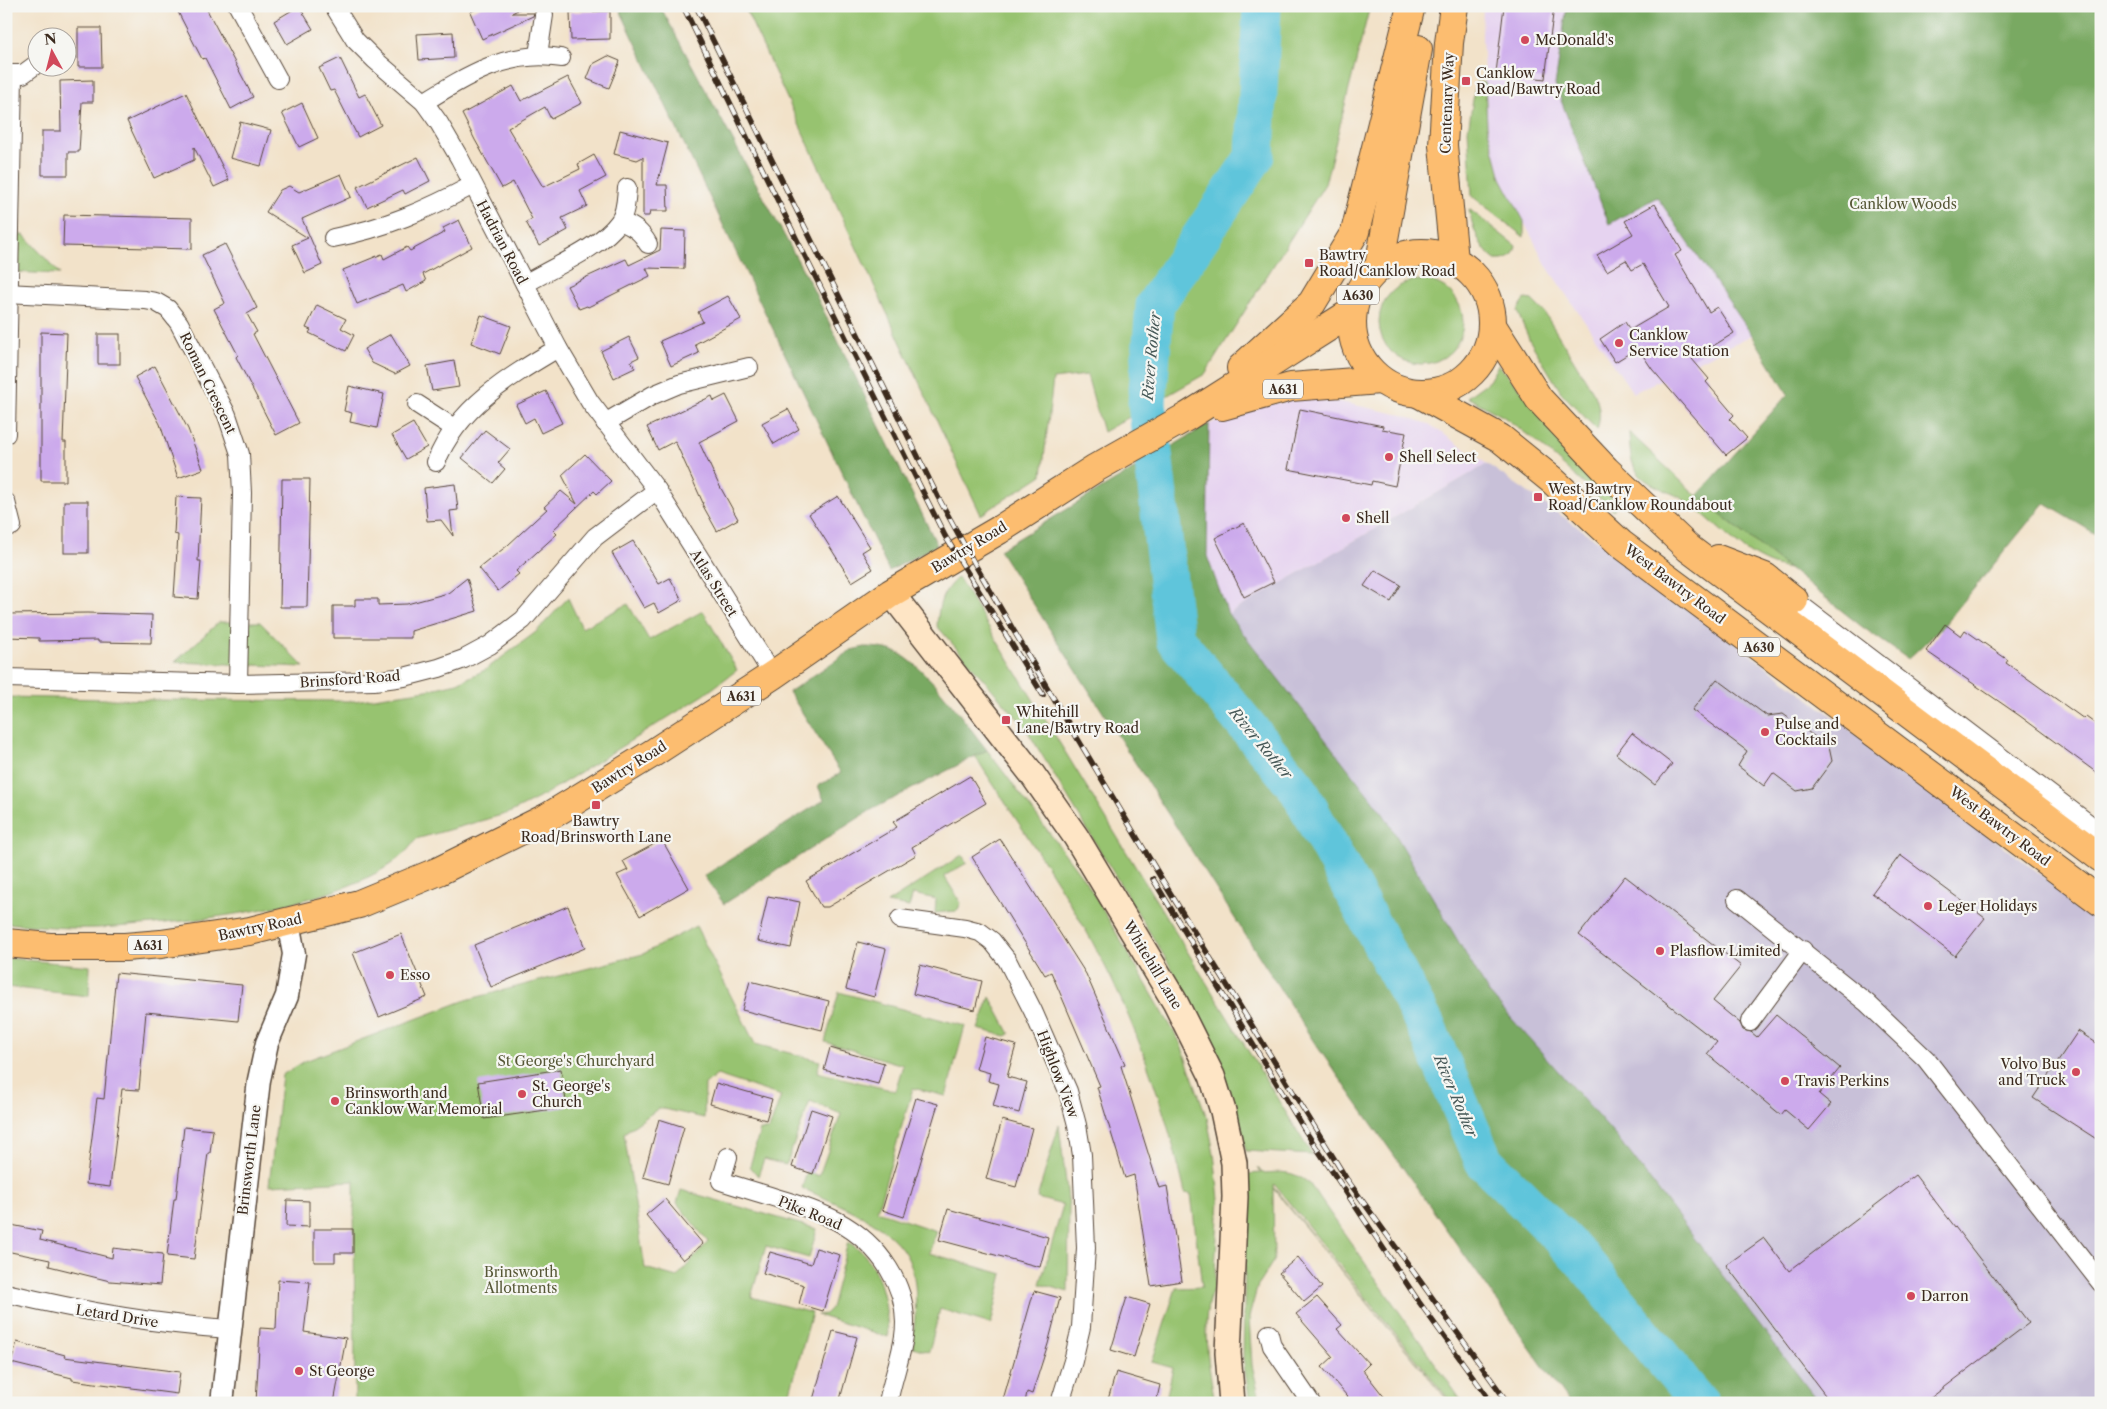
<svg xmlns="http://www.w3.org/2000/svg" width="2107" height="1409" font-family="'Libre Caslon Text',serif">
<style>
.built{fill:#e6d3f0}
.industrial{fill:#c8c0d8}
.green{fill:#97c370;stroke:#697647}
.forest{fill:#79a962;stroke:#5a6a40}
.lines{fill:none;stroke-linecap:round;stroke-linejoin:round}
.river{stroke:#5ec5db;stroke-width:39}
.building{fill:#ccaaec}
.minor-casing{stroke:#564638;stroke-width:20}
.tertiary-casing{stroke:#564638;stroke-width:25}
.secondary-casing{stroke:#564638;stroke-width:28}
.primary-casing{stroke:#564638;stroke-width:30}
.minor{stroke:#fff;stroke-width:18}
.tertiary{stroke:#fff;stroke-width:22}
.secondary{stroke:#fee5c5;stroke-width:25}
.primary{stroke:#fcbd6f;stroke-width:28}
.rail-casing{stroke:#3b2a1e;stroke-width:5.5}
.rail{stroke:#f6f6f2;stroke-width:4;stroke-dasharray:11;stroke-linecap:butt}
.poi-dot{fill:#d1495b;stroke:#f6f6f2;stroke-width:2}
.labels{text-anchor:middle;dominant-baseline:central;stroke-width:4.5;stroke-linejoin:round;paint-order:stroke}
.shield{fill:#f6f6f2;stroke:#73675e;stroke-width:1}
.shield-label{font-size:12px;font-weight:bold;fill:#3b2a1e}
.poi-label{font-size:14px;fill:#3b2a1e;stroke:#f6f6f2;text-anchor:start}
.street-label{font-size:14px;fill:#3b2a1e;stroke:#f6f6f2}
.park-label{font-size:14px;fill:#575837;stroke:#f6f6f2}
.water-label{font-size:15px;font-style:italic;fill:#465857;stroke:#f6f6f2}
</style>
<rect width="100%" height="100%" fill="#f6f6f2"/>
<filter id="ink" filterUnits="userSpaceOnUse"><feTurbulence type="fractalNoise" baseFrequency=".02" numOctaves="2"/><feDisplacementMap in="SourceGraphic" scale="10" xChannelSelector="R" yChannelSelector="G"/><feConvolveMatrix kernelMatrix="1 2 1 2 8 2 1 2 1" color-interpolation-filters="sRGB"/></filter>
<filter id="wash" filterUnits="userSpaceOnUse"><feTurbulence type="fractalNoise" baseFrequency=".0096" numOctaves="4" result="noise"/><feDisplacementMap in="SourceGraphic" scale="20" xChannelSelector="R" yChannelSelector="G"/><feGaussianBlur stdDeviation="1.12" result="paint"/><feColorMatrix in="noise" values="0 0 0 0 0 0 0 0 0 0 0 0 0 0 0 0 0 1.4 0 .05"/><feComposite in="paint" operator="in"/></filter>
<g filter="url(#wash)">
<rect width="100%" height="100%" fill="#f2e2c9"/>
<g class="built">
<path d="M1483,6h84l-12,79 54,139 48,-27 95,138 -119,58 -85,-125 -47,-90 -14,-52 -5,-90z"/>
<path d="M1317,397l85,18 27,9 58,40 -259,150 -21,-58 2,-132 46,-18z"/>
</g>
<path class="industrial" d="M1487,464l143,99 471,357v483h-282l-193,-255 -138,-156 -104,-177 -156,-201z"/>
<g class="green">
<path d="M744,6h626l-45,178 -120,190 -102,58 -16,-57 -34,4 -11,96 -61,40z"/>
<path d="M1476,82l9,1 2,43 14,52 23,43v16l-52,-41 -4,-66z"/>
<path d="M1469,209l47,37c-2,12 -10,15 -21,14 -15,-11 -23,-33 -26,-51z"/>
<path d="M6,235h18l36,39 -54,-2z"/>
<circle cx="1421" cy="322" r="42"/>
<path d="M1525,299l7,1 12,12 51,83c5,13 6,21 2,35l-36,-38 -31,-51 -13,-30z"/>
<path d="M1498,365l124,133 -9,12 -76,-68 -33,-25 -37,-20 22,-16z"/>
<path d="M1629,432l68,64 92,73c-46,-7 -71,-48 -108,-71 -14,-8 -34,-13 -43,-25 -9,-11 -8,-28 -9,-41z"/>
<path d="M958,577l354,578 -66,-4 -13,-47 -41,-102 -167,-275 -88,-101c2,-23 4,-33 21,-49z"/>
<path d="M568,598l14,30 46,-24 21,36 54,-29 34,59 -33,25 -165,103 -30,15 -93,26c-43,69 -242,85 -319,89 -30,1 -60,-2 -91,-5v-226l150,3 198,1 73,-11 30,-7 28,-13 51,-38z"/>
<path d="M219,622h41l44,45 -129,-5z"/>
<path d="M987,750l100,133 93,159 27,76 7,35 5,46 -5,89c-16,29 -4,83 1,115h-50l8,-35 -21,-6 24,-74 26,-1 -11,-93 -6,-1c-18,-78 -44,-156 -80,-227 -36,-72 -87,-142 -130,-210z"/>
<path d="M962,855l5,8 -23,13 17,27 -4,8 -22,2 1,-14 -23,-5 -4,13 -22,-4z"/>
<path d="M696,926l59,118 65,17 -3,11 78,19 8,-26 -78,-23 14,-50 126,34 -19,70 -33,-8 -36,123 59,20 -7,22 74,21 -12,50 -51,-15 -11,43 -16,-5c1,-27 7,-59 -3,-84 -16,-40 -72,-58 -108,-75l5,-16 12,4 22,-62 -31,-13 -24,64 -22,-6 -6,17 -8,-10 10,-36h9l12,-34 -64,-21 -12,10 -1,33 -45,-10 -35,25 21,135 32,9 31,-35 -31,-39 4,-13 136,39 -8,29 -43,-12 -15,51 61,16 -25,90h-432l-1,-222 -85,4 13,-110 23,-14 161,-61 177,-46z"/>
<path d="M6,958l84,8 -1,30 -83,-9z"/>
<path d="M990,997l20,37 -4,2 -28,-7z"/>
<path d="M1059,1125l10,82 -1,85 -28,-8 23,-79 -26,-7z"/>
<path d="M1258,1168l4,5c21,-1 29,-3 47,10l154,220h-11l-178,-219 -1,3 177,216 -177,-215 1,72 -16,25 -9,32 3,48 9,38h-11l-7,-45 4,-184 14,-1z"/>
<path d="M848,1242c6,4 14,9 18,15 18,24 21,51 22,80l-71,-22 8,-1 6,-6z"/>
</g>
<g class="forest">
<path d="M618,6h42l150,277 127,262 -48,26z"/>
<path d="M1567,6h534v531l-57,-34 -99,121 -37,35 -47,-33 -164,-130 91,-102 -36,-59 -95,-138 -48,27 -54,-139z"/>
<path d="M1209,424l-2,132 21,58 156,201 104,177 138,156 193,255h-250l-255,-361 -315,-492z"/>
<path d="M865,647c12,0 27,2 37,8 31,20 62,66 85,95l-116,60 -147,94 -20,-28 120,-76 -6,-14 23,-13 -52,-81 62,-42z"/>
</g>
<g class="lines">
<path class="river" d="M1262,6l-7,150 -100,149 -8,98 28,236 122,148 128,237 59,137 96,96 119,146"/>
</g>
<g id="blocks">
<g class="building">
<path d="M175,6h30l48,91 -22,12 -26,-51 -3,1z"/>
<path d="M299,6l14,23 -26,15 -13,-23z"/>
<path d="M482,6h43l-13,7h22l-1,3 -51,23 -12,-27z"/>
<path d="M1504,6h50l-9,73 -49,-6z"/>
<path d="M610,11v28l-39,1 -1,-28z"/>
<path d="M78,28h23l1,39h-24z"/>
<path d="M453,32l1,26 -35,2 -2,-26z"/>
<path d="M608,56l12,5 -11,27 -22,-9 6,-15z"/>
<path d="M340,58l19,39 6,-3 16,31 -23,12 -24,-47 -4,1 -11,-23z"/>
<path d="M568,77l14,26 -31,16 -6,-12 -37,21 35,59 37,-18 -2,-5 16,-9 12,22 -26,14 7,15 -25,12 6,12 -29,16 -13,-24 6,-3 -19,-37 -11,6 -27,-48 -13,-26 51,-28 8,15z"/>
<path d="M93,80v22h-11l-3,50h-11v23h-26v-44h19l-1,-50z"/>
<path d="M186,93l43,87 -15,7 -20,-40v13l-40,18 -27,-57z"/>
<path d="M302,103l16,35 -19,9 -17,-34z"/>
<path d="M240,122l31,8 -10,36 -31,-8z"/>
<path d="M620,130l48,13 -11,42h10l1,26h-18l-1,5h-6v-59l-6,3 -23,-6z"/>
<path d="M418,157l12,24 -25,13 -2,-4 -36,17 -10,-20z"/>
<path d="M341,174l10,23 -49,22 20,46 -17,8 -13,-28 16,-7 -42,-26 14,-22 9,-4 10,6z"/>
<path d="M1655,204l27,47 -7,4 34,57 8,-5 17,26 -42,26 17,20 -3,3 28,33 -4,4 17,19 -21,17 -74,-86 -14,-21 -23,14 -15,-23 25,-17 5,8 39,-23 -26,-43 -11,6 -6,-10 -19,11 -10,-16 36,-21 -8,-13z"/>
<path d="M64,215l128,3v31l-129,-3z"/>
<path d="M459,220l13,27 -49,27 3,7 -20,11 -3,-7 -46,19 -14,-34 39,-16 2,5 23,-12 3,4 35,-19 -2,-4z"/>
<path d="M661,230l24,1 -1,38 -38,-1 4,8 -62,31 -1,-1 -8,3 -12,-23 59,-27 3,6 31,-15z"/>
<path d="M225,244l32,64 -10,6 10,18 -4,2 46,89 -23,12 -40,-78 2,-2 -24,-46 11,-6 -23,-48z"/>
<path d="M728,296l13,23 -46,25 4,9 -28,13 -11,-25 43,-19 -5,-10z"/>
<path d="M317,305l29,14 -5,9 13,7 -8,16 -37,-18 2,-3 -5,-2z"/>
<path d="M481,315l30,11 -11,28 -29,-11z"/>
<path d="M41,332l26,1 -4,109h3v39h-25z"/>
<rect x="98" y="334" width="22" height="30"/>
<path d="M391,334l19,32 -15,8 -23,-11 -8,-14z"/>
<path d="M629,337l10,20 -8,4 4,7 -21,10 -13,-27z"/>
<path d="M454,361l5,26 -27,4 -5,-25z"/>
<path d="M155,366l33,63 15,40 -25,9 -18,-54 -25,-47z"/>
<path d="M349,386l35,8 -7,34 -27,-6 2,-9 -8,-2z"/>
<path d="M546,391l16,32 -21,10 -7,-15 -9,5 -9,-18z"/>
<path d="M726,395l13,26 -40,21 19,41 20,36 -21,12 -15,-27 1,-1 -28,-62 -17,9 -11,-23 65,-31 2,5z"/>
<path d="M788,409l11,20 -25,15 -12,-21z"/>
<path d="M1300,409l83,17 -1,3 24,4 -11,53 -23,-5 -1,4 -83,-16z"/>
<path d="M413,423l14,24 -21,12 -14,-24z"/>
<path d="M485,430l25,19 -12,14 7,6 -12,14 -31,-25z"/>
<path d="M585,454l26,27 -14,13 -3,-3 -41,39 4,4 -41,37 3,3 -21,17 -19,-23 29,-23 39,-36 -3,-2 17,-16 16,13 -15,-29z"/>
<path d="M282,479h28l-3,128h-27z"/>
<path d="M455,484l3,26 -8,1 3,25 -12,-16 -14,1 -3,-33z"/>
<path d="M838,496l32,51 -8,5 11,17 -21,13 -43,-68z"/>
<path d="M176,497l25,1 -3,63h3l-3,38 -24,-2 4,-62 -4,-1z"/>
<rect x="64" y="501" width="24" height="52"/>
<path d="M1244,523l30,59 -30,15 -29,-59z"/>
<path d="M633,541l26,43 11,-6 12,22 -23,13 -5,-10 -10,5 -32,-55z"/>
<path d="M1375,570l26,15 -10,17 -27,-16z"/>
<path d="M467,578l10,33 -66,20v7h-78v-32h22v-7h23v6l29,-1 41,-11z"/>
<path d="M88,613l64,2 -1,28 -53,-1v-2l-59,1v-3l-33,-1v-23z"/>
<path d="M1945,624l16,12 4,-6 43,30 -2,3 78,56 2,-2 15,11v48l-81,-60 -94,-65z"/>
<path d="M1717,679l50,37 16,-2 46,33 3,14 -20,27 -15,3 -24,-18 -9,13 -26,-20 9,-15 -55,-41z"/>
<path d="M1632,733l40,31 -17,21 -39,-31z"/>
<path d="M970,776l16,27 -74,44 4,8 -88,52h-7l-15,-26 91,-54 -4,-5z"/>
<path d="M1000,839l86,135 39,90 -4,2 38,122 8,-2 15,95 -31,5 -17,-111 -9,3 -28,-91 3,-1 -49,-114 -6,3 -73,-118z"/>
<path d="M662,840l27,48 -49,28 -23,-41 11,-5 -5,-9z"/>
<path d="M1900,855l85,63 -30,38 -83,-63z"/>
<path d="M1625,876l116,90 -28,35 27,22 3,7 8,2 6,5 19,-22 64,53 -21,26 12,10 -22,26 -24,-20 -4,5 -74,-61 10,-12 -138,-107z"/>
<path d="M768,896l32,6 -9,46 -33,-7z"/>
<path d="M568,906l17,42 -94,39 -17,-42z"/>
<path d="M401,934l26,63 -48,20 -26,-64z"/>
<path d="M858,942l28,7 -12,48 -28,-8z"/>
<path d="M920,965l62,16 -7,29 -62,-16z"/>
<path d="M116,973l126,12 -4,36 -92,-9 -7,78 -17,-1 -12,98 -24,-3 11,-86 7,1z"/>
<path d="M750,981l79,20 -7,29 -80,-20z"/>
<path d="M2078,1031l23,15v96l-68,-44z"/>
<path d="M985,1037l31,8 -9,32 20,5 -8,31 -26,-7 6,-22 -11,-3 2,-8 -14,-4z"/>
<path d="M830,1048l54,15 -6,21 -54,-14z"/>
<path d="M561,1069l6,38 -83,12 -6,-37z"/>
<path d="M716,1083l56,16 -6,21 -56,-16z"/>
<path d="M916,1098l22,6 -34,113 -22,-7z"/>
<path d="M811,1109l21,7 -19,58 -21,-7z"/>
<path d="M659,1119l25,8 -16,57 -25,-7z"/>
<path d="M1002,1120l30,8 -16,59 -30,-8z"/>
<path d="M184,1127l29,3 -3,23h-2l-14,106 -27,-3 7,-57h2z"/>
<path d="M1915,1175l114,148 -105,80h-93l-105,-138 38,-27 25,33z"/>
<path d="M665,1199l38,45 -20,16 -37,-45z"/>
<path d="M287,1200l22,1v26l-23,-1z"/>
<path d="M948,1209l100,28 -8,30 -101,-27z"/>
<path d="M6,1224l36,7 -2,9 72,18 1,-10 50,6 -3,31 -50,-4 -61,-15 1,-6 -44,-9z"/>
<path d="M314,1229h39v24h-18v9h-21z"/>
<path d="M816,1248l24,7 -17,56 -24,-7 5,-19 -41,-12 7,-21 41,12z"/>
<path d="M1298,1257l24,30 -18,15 -25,-29z"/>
<path d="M278,1280l32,2 -6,50 42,6 -12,65h-78l4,-75 16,1z"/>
<path d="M1034,1291l26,7 -12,46 -16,50 -5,-2 -2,11h-23z"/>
<path d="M1127,1297l23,7 -16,53 -23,-7z"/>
<path d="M1317,1297l25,28 -5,4 32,35 -6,6 26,33h-36l-31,-36 11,-10 -37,-43z"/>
<path d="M833,1331l24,6 -18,66h-27z"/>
<path d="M17,1342l48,13 -1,2 116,15 -3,22 -105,-14v-2l-61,-15z"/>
<path d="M1116,1372l44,13 -4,18h-49z"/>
</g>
</g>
</g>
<g filter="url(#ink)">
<use href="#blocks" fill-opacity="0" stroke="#564638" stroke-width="1"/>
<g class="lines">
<g class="minor-casing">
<g id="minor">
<path d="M238,6l40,73"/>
<path d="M334,6l21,34 20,20 49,42 15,21 21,36 98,189 32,54 67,88 116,185"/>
<path d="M538,55l6,-40"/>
<path d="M6,74h17l15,-11"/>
<path d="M424,102c42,-26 85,-53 137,-44"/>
<path d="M620,221c14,6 21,10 28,23"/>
<path d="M333,238c53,-10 93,-28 140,-53"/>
<path d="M525,284c28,-17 75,-36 94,-62 7,-9 7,-23 8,-34"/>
<path d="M6,293l139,7 11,2 12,7 11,14 48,92 13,39 2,39 -4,191"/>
<path d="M417,404l37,24"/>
<path d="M605,423l48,-28 26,-11 70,-17"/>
<path d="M6,434l7,-358"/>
<path d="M436,462c22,-55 73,-85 122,-114"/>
<path d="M6,502l6,24"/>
<path d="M1794,600l307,233"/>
<path d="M6,678l232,6 136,-3 30,-4 35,-9 25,-9 26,-14 33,-25 72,-83 62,-47"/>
<path d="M1737,899l130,104 59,56 175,224"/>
<path d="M900,919l65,9 15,4 12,9 15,19 26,51 35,80 9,34 5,30 4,93 -5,79 -8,34 -13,42"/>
<path d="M1750,1022l53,-72"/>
<path d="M728,1157l-7,24c36,12 83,23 116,40 41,22 74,66 67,115 -3,22 -12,44 -16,67"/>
<path d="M6,1293c75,18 146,31 223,36"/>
<path d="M1269,1334l3,12 39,57"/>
</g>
</g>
<g class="tertiary-casing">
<path id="tertiary" d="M222,1403l37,-323 8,-37 20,-47 7,-42 -6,-32"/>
</g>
<g class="secondary-casing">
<path id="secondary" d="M891,593l141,181 44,63 99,165 37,74 11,35 11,52 1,34 -7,156 4,50"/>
</g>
<g class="primary-casing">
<g id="primary">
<circle cx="1422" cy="323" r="70"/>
<path d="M1454,260l-11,-115 6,-102 5,-37"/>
<path d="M1379,267l39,-218"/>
<path d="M1493,327l46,72 67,71 82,78 413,310"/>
<path d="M1241,368l71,-65 43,-71 56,-226"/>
<path d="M1418,393l82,45 52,42 69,64 480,358"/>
<path d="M1222,406l69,-19 89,-7"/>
<path d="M1718,559l47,18 29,23"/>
<path d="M6,943l44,4h75l36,-3 89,-13 109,-27 80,-33 109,-54 105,-64 120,-78 118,-82 108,-63 95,-61 94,-53 164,-104"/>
</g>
</g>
<use href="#minor" class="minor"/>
<use href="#tertiary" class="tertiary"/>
<use href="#secondary" class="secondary"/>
<use href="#primary" class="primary"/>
<g class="rail-casing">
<g id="rail">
<path d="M683,6l113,232 149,298 98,159"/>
<path d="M696,6l242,491 39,71 78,133 114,190 177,287 162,225"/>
<path d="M1153,879l153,253 113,170 73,101"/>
</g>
</g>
<use href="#rail" class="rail"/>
</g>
</g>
<g class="poi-dot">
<circle cx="1525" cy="40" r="5"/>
<rect x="1461" y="76" width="10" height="10" rx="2.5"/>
<rect x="1304" y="258" width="10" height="10" rx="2.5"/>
<circle cx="1619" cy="343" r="5"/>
<circle cx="1389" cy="457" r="5"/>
<rect x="1533" y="492" width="10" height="10" rx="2.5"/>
<circle cx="1346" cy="518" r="5"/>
<rect x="1001" y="715" width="10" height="10" rx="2.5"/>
<circle cx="1765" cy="732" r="5"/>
<rect x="591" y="800" width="10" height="10" rx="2.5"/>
<circle cx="1928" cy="906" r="5"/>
<circle cx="1660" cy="951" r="5"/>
<circle cx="390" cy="975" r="5"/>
<circle cx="2076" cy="1072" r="5"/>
<circle cx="1785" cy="1081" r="5"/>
<circle cx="522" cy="1094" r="5"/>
<circle cx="335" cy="1101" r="5"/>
<circle cx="1911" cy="1296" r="5"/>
<circle cx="299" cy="1371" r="5"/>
</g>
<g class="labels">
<g class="shield">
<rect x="1337" y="285.5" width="42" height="19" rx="4"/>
<rect x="1263" y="379.5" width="40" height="19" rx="4"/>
<rect x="1738" y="637.5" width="42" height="19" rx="4"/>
<rect x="721" y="686.5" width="40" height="19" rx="4"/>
<rect x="128" y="935.5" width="40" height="19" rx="4"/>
</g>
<g class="shield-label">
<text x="1358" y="295">A630</text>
<text x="1283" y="389">A631</text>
<text x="1759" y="647">A630</text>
<text x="741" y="696">A631</text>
<text x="148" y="945">A631</text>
</g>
<g class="poi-label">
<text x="1535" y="40">McDonald's</text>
<text x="1476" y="73">Canklow<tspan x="1476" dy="16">Road/Bawtry Road</tspan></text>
<text x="1319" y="255">Bawtry<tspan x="1319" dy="16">Road/Canklow Road</tspan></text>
<text x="1629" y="335">Canklow<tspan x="1629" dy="16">Service Station</tspan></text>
<text x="1399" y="457">Shell Select</text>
<text x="1548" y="489">West Bawtry<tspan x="1548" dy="16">Road/Canklow Roundabout</tspan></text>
<text x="1356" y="518">Shell</text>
<text x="1016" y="712">Whitehill<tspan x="1016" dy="16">Lane/Bawtry Road</tspan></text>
<text x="1775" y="724">Pulse and<tspan x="1775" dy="16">Cocktails</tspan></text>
<text x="596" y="821" text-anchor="middle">Bawtry<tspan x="596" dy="16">Road/Brinsworth Lane</tspan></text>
<text x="1938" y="906">Leger Holidays</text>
<text x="1670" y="951">Plasflow Limited</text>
<text x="400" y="975">Esso</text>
<text x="2066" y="1064" text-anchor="end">Volvo Bus<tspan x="2066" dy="16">and Truck</tspan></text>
<text x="1795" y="1081">Travis Perkins</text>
<text x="532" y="1086">St. George's<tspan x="532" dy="16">Church</tspan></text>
<text x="345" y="1093">Brinsworth and<tspan x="345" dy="16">Canklow War Memorial</tspan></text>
<text x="1921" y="1296">Darron</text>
<text x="309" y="1371">St George</text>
</g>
<g class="street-label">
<text transform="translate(1447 103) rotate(-88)">Centenary Way</text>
<text transform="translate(502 242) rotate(62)">Hadrian Road</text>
<text transform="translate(208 383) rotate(64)">Roman Crescent</text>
<text transform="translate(969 547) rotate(-31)">Bawtry Road</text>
<text transform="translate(714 583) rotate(58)">Atlas Street</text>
<text transform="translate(1675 584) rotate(37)">West Bawtry Road</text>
<text transform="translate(350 679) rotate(-4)">Brinsford Road</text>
<text transform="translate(629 767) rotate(-32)">Bawtry Road</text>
<text transform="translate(2000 826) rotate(37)">West Bawtry Road</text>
<text transform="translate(260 927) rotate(-12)">Bawtry Road</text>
<text transform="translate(1153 965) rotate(59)">Whitehill Lane</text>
<text transform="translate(1058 1074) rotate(69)">Highlow View</text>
<text transform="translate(249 1160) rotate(-83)">Brinsworth Lane</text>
<text transform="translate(810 1213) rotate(22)">Pike Road</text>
<text transform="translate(117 1316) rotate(9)">Letard Drive</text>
</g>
<g class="park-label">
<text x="1903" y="204">Canklow Woods</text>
<text x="576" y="1061">St George's Churchyard</text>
<text x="521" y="1272">Brinsworth<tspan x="521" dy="16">Allotments</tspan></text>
</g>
<g class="water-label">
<text transform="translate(1151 356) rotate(-85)">River Rother</text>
<text transform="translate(1261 743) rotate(50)">River Rother</text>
<text transform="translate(1456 1096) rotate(67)">River Rother</text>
</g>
</g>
<rect width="2107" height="1409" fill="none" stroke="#f6f6f2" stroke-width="25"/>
<g transform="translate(52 52) rotate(353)"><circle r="24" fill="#f6f6f2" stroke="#aba49d"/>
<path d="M0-4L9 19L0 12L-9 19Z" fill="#d1495b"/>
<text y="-8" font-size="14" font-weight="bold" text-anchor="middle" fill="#3b2a1e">N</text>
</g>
</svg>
